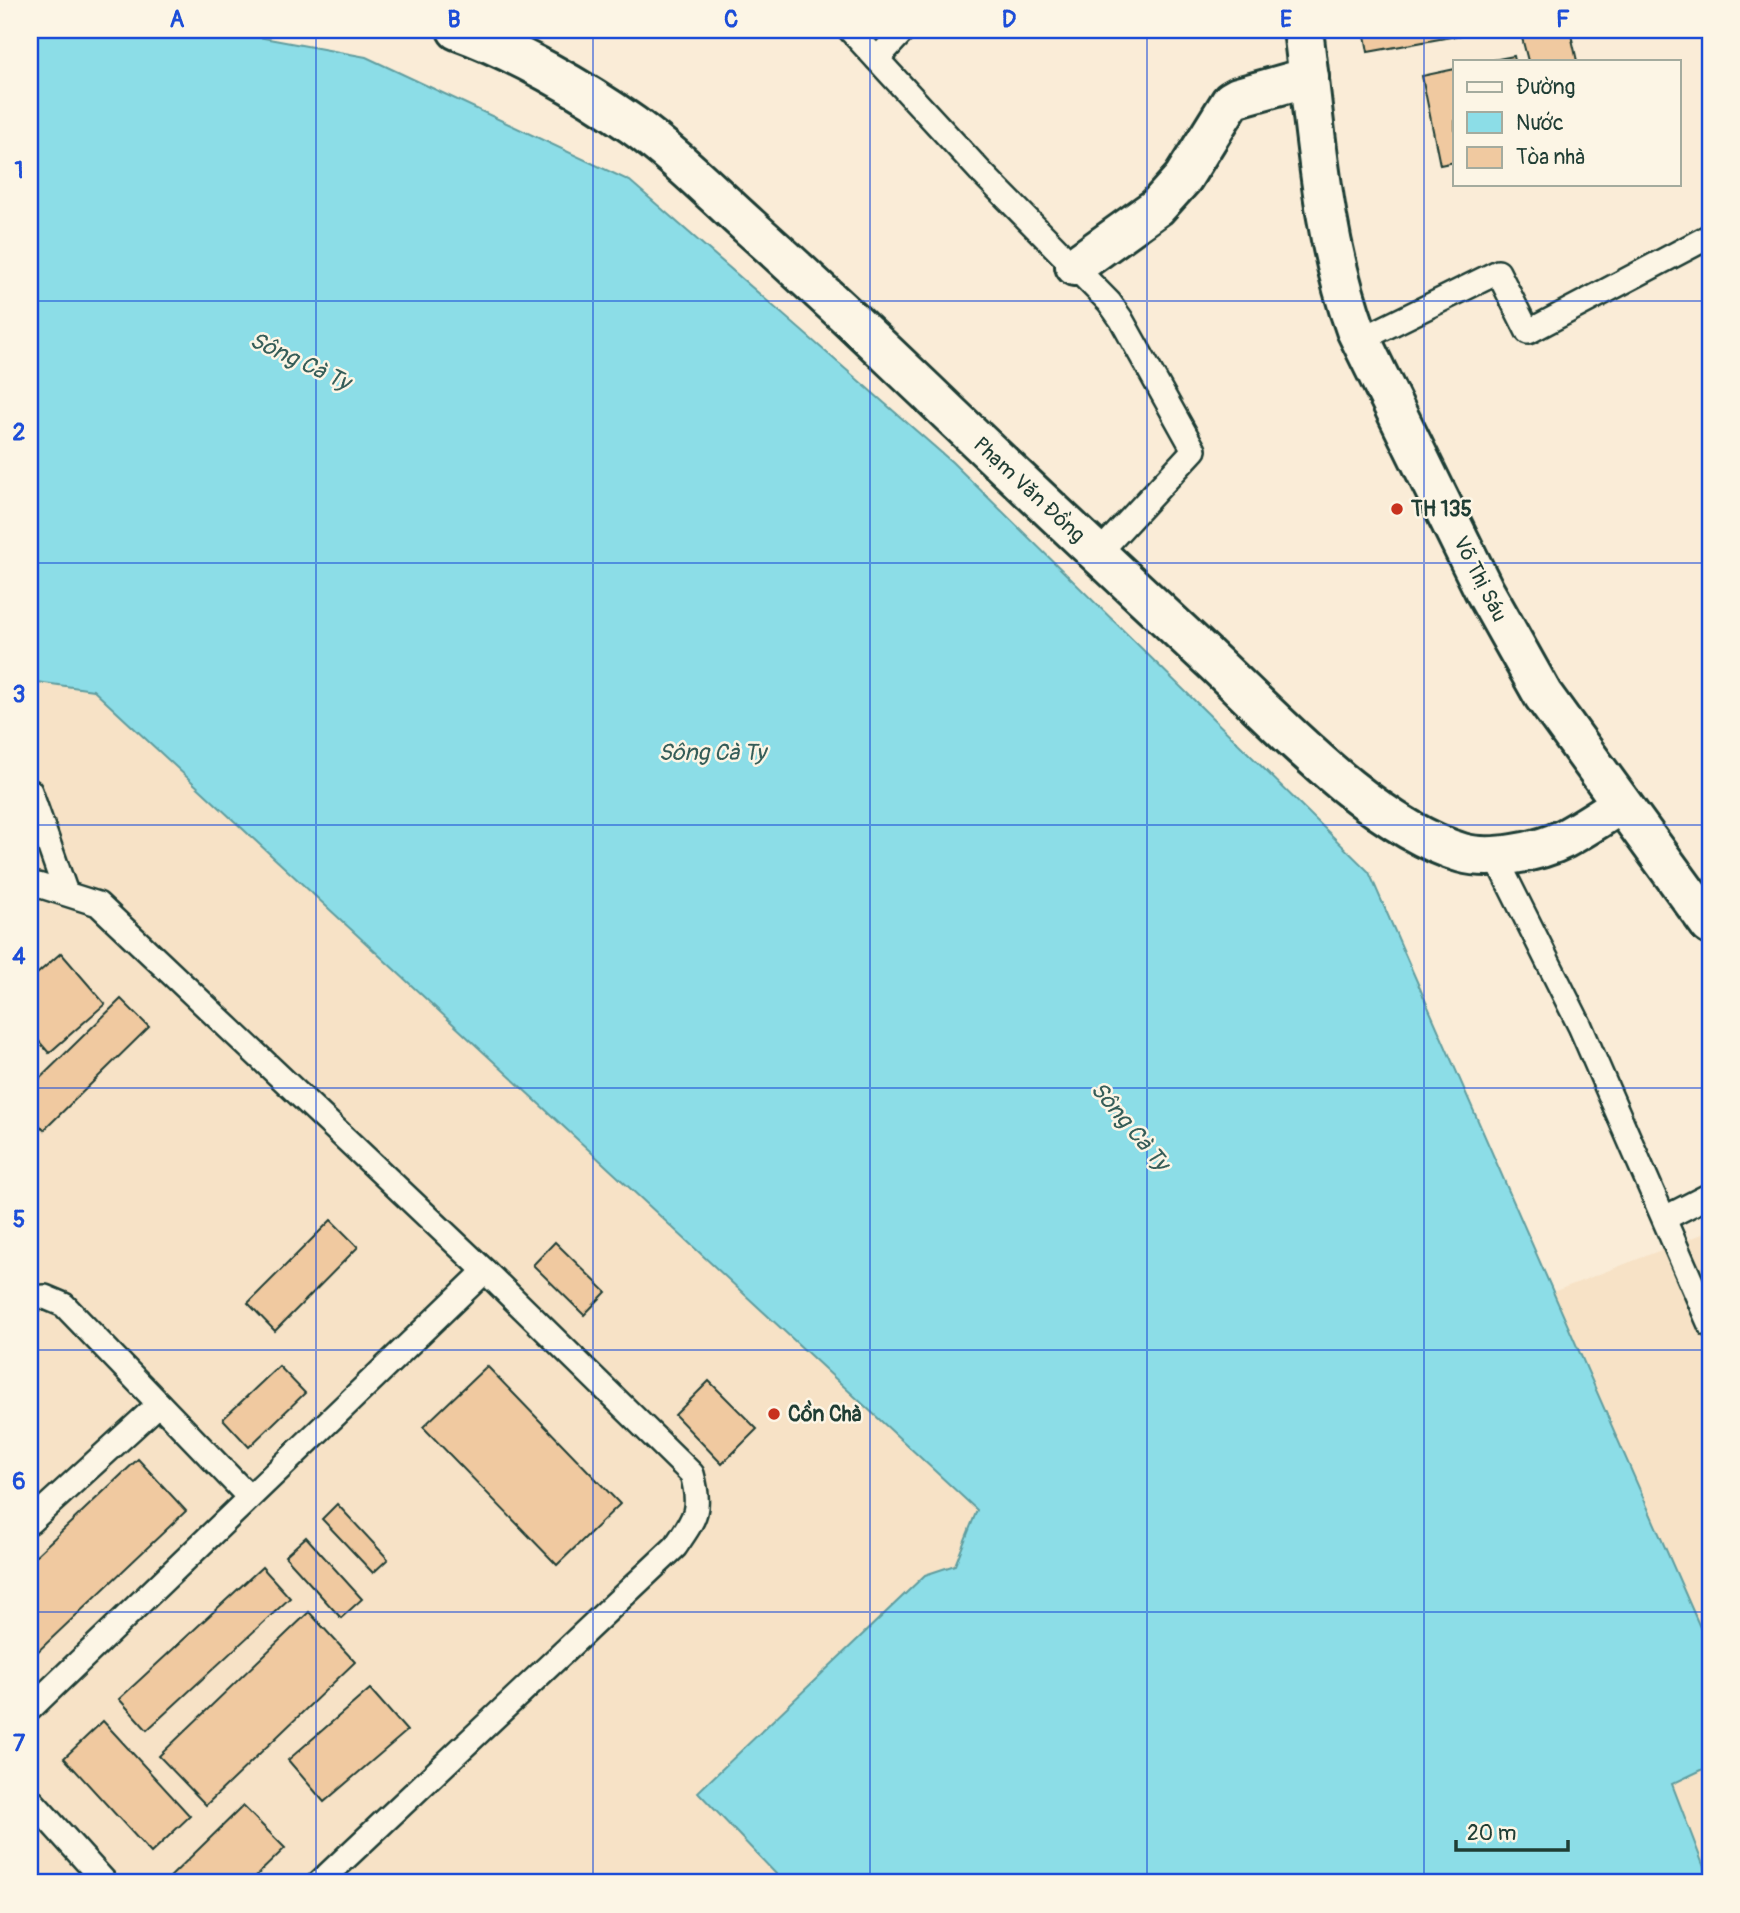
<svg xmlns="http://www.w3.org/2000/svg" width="1740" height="1913" font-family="Pangolin,sans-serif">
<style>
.built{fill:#f7e2c6}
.water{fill:#8cdde7;stroke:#609d9f;stroke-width:2}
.building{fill:#f0c9a0;stroke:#1f3d34;stroke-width:2}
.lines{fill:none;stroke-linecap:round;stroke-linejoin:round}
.service-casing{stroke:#1f3d34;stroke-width:28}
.minor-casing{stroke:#1f3d34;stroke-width:44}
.tertiary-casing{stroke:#1f3d34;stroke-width:44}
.service{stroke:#fcf5e5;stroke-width:23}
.minor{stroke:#fcf5e5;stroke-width:38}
.tertiary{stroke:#fcf5e5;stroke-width:38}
.grid{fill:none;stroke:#1d4ed8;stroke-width:2;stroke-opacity:0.55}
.poi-dot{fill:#c8321e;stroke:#fcf5e5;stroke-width:2.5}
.labels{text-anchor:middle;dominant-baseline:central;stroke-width:5;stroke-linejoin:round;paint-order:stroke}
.street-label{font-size:21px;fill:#1f3d34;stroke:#fcf5e5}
.poi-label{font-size:21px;font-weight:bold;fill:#1f3d34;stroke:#fcf5e5;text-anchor:start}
.water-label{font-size:23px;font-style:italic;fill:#355d58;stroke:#fcf5e5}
.neatline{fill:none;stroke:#1d4ed8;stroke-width:2.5}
.grid-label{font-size:23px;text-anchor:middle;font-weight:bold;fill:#1d4ed8}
</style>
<rect width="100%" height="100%" fill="#faecd7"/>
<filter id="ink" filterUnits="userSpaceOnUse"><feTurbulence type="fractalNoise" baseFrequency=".0143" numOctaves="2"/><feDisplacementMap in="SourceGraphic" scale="14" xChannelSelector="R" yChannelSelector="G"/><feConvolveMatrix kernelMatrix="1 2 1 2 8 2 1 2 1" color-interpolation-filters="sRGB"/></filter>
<g filter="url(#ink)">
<g class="built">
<path d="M30,681l63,9 884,820 -22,55 -30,10 -227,217 79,83 -8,8h-739z"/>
<path d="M1710,1231v419l-157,-358z"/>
<path d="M1710,1766v114l-39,-96z"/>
</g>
<path class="water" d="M30,30h191l145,27 264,124 322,281 417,410 341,778v116l-38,18 38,99h-941l8,-8 -79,-83 227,-217 30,-10 22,-55 -884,-820 -63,-9z"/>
<g class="building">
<path d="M1364,30h125l-121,22z"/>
<path d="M1520,30h50l7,31h-49z"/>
<path d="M1514,56l1,5h-27z"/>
<path d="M1455,69v93l-15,3 -18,-89z"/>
<path d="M61,953l44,51 -56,49 -19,-22v-51z"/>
<path d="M121,999l28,28 -105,103 -14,-15v-27z"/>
<path d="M331,1220l27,27 -83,84 -27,-28z"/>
<path d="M555,1242l51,50 -22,23 -51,-50z"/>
<path d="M279,1366l26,27 -56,54 -26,-28z"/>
<path d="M487,1366l133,138 -63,61 -134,-138z"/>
<path d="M709,1381l48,48 -35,35 -47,-49z"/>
<path d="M138,1459l48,52 -156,148v-98z"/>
<path d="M337,1504l51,55 -15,14 -51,-54z"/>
<path d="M306,1537l56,62 -21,19 -56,-62z"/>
<path d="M262,1567l28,31 -143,132 -28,-31z"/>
<path d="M309,1612l46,50 -149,143 -47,-49z"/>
<path d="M370,1689l37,42 -83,71 -36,-42z"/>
<path d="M103,1721l87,95 -39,37 -87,-95z"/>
<path d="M243,1806l42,42 -36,35h-85z"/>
</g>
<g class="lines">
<g class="service-casing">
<g id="service">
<path d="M850,30l130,141 129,131 12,17 73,131 -96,104"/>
<path d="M877,59l27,-29"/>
<path d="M1360,340l138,-68 30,60 182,-96"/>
<path d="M30,791l36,102"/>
<path d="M1495,856l85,170 130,299"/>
<path d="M30,885h8l60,19 387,367 207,203c10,36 3,44 -17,73l-356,336"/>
<path d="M1665,1218l45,-23"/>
<path d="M30,1298l15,-1 19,8 185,192"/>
<path d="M30,1522l129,-118"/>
<path d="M30,1709l455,-438"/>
<path d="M30,1799l76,84"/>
</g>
</g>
<g class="minor-casing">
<g id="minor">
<path d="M1303,30c13,100 18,204 53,300l128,260 59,105 167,230"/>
<path d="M1075,266l82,-59 26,-29 48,-77 7,-4 71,-20"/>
</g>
</g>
<g class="tertiary-casing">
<path id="tertiary" d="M457,30c58,21 125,59 176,95 42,30 79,68 118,103 59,53 117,107 174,162 94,91 190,180 286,270 67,63 162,167 251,193 28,8 77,-1 102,-14 19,-10 38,-23 57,-35"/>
</g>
<use href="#service" class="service"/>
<use href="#minor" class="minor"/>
<use href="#tertiary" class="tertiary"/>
</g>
</g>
<path class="grid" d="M316,30v1853M593,30v1853M870,30v1853M1147,30v1853M1424,30v1853M30,301h1680M30,563h1680M30,825h1680M30,1088h1680M30,1350h1680M30,1612h1680"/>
<g class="poi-dot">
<circle cx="1397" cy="509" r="7"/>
<circle cx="774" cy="1414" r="7"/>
</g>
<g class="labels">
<g class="street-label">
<text transform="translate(1029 490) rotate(43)">Phạm Văn Đồng</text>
<text transform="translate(1480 579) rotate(63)">Võ Thị Sáu</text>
</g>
<g class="poi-label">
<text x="1411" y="509">TH 135</text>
<text x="788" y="1414">Cồn Chà</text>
</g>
<g class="water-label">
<text transform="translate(300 361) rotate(25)">Sông Cà Ty</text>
<text x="712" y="752">Sông Cà Ty</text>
<text transform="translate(1130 1126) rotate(50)">Sông Cà Ty</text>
</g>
</g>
<rect width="1740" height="1913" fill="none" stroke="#fcf5e5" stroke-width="77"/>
<rect x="1453" y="60" width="228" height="126" fill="#fcf5e5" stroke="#a4ab9e" stroke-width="2"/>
<rect x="1467" y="82" width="35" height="10" fill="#fcf5e5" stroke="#a4ab9e" stroke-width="2"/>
<text x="1516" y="94" font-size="21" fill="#1f3d34">Đường</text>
<rect x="1467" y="112" width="35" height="21" fill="#8cdde7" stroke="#a4ab9e" stroke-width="2"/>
<text x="1516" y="130" font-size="21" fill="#1f3d34">Nước</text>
<rect x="1467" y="147" width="35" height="21" fill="#f0c9a0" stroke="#a4ab9e" stroke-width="2"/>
<text x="1516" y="164" font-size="21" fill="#1f3d34">Tòa nhà</text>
<path d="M1456 1840v10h112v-10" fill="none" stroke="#1f3d34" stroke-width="3.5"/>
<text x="1467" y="1840" font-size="21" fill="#1f3d34" stroke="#fcf5e5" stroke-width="5" paint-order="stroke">20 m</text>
<rect x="38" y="38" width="1664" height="1836" class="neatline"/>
<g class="grid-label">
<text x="177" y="27">A</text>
<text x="454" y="27">B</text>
<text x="731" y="27">C</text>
<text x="1009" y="27">D</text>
<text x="1286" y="27">E</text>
<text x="1563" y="27">F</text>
<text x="19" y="178">1</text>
<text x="19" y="440">2</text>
<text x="19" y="702">3</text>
<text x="19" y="964">4</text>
<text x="19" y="1227">5</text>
<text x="19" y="1489">6</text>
<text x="19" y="1751">7</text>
</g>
</svg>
